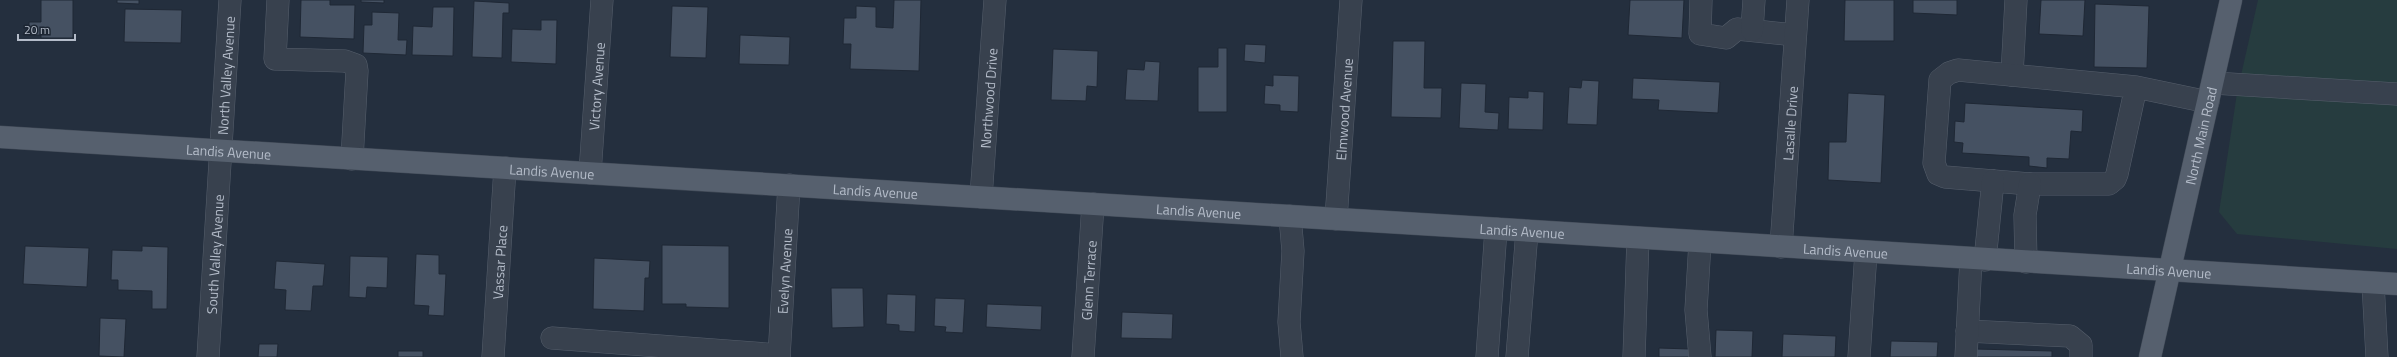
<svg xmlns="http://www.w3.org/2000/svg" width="2397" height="357" font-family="'Titillium Web',sans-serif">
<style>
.green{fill:#263c3f}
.building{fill:#455162;stroke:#1f2835}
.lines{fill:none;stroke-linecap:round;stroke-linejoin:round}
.minor-casing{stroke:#565f6c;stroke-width:23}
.major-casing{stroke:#414a57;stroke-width:23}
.minor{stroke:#38414e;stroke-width:22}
.major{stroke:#56606e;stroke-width:22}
.labels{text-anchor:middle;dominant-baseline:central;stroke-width:3;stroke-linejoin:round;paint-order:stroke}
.street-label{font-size:14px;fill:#b4bcc9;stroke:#1d2633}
</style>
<rect width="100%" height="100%" fill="#242f3e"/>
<path class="green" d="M2258,0h139v249l-160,-15 -18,-22 18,-119z"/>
<g class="building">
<path d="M41,0h32v38h-32v-3h-12v-13h12z"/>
<path d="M117,0h22v4l-22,-1z"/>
<path d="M301,0h29v5h25l-1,34 -54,-2z"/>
<path d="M361,0h23v3l-23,-1z"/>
<path d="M894,0h27l-2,71 -69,-2 1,-25h-8l1,-26h12v-12l20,1v20l17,1z"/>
<path d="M1630,0h54l-2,38 -54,-3z"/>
<path d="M1845,0h49v41h-50z"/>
<path d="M1913,0h44v15l-44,-2z"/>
<path d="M2041,0h44l-2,36 -44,-2z"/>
<path d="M474,1l35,2v10h-6l-1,45 -30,-1z"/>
<path d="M2095,4l54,2 -2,62 -53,-1z"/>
<path d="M672,6l36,1 -2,51 -36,-1z"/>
<path d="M433,7h21l-1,49 -41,-1 1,-29 19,1z"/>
<path d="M125,9l57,1 -1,33 -57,-1z"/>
<path d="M372,12l27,1 -1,27h9l-1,15 -43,-2 1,-28h8z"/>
<path d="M541,20h16l-1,44 -45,-2 1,-33 29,1z"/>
<path d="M740,35l50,2 -1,28 -50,-1z"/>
<path d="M1393,41h32l-1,47h18l-1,30 -50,-1z"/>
<path d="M1245,44l21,1 -1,18 -21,-2z"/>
<path d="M1218,48h9v64h-29v-45h20z"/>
<path d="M1053,49l45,2 -1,36 -10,-1 -1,15 -35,-1z"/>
<path d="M1145,61l15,1 -2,39 -33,-1 2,-31 17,1z"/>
<path d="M1273,75l26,1 -1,36 -18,-1v-6l-16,-1 1,-19 8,1z"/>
<path d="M1633,78l87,4 -2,31 -60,-3 1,-10 -27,-1z"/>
<path d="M1582,80l17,1 -2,44 -30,-1 2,-37 12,1z"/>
<path d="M1461,83l25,1 -1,28 14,1 -1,17 -39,-2z"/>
<path d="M1528,91l16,1 -1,38 -35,-1 1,-32 19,1z"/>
<path d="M1848,93l37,2 -4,88 -53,-3 1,-38h17z"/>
<path d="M1965,103l118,7 -1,22 -11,-1 -2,28 -22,-1v10l-18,-2v-9l-67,-4 1,-10 -9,-1 1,-21 9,1z"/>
<path d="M662,245l67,1v62l-43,-1v-3h-24z"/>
<path d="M25,246l64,2 -2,39 -64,-3z"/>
<path d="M142,246l26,1 -1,62h-15v-18l-34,-1v-10h-7l1,-30 30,1z"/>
<path d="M416,254l23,1v19h7l-2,42 -16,-1 1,-9 -15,-1z"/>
<path d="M350,256l38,1 -1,31 -20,-1 -1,11 -17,-1z"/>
<path d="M594,258l56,3 -1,17h-4l-1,33 -51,-2z"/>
<path d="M276,261l49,3 -2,22h-10l-2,25 -26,-1 1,-20 -12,-1z"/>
<path d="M831,288h32l1,39 -32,1z"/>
<path d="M887,294l29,1 -1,37 -16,-1v-6l-13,-1z"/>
<path d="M935,298l30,1 -2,34 -18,-1 1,-5 -12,-1z"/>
<path d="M987,304l55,2 -1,24 -55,-3z"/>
<path d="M1122,312l51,2 -1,25 -51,-1z"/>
<path d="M100,318l26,1 -2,38 -25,-1z"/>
<path d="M1716,330l37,1 -1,26h-37z"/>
<path d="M1783,334l53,2 -1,21h-53z"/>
<path d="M1891,341l47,1 -1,15h-47z"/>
<path d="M259,344h19l-1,13h-19z"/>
<path d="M1659,348l31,1v8h-31z"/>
<path d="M1976,349l76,2v6h-76z"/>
<rect x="398" y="351" width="25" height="6"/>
</g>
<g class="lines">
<g class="minor-casing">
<g id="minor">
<path d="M278,0l-3,59 70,2 11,4 1,6 -5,88"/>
<path d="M1701,0l-1,34 26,4 11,-9 58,6"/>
<path d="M1752,30l2,-30"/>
<path d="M2012,75l4,-75"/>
<path d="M2213,83l184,11"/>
<path d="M2136,87l-178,-17 -9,3 -9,7 -6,83 4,11 7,3 85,7h79l6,-5 2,-5 19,-87 72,15"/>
<path id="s1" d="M590,173l12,-173"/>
<path id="s2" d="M981,197l14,-197"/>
<path d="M1290,216l3,35 -4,71 3,35"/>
<path id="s3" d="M1336,219l15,-219"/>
<path d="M1700,242l-4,68 4,47"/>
<path id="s4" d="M1781,247l17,-247"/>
<path d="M1985,260l8,-79"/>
<path d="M2026,262l-1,-47 5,-31"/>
<path d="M2373,283l4,74"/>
<path d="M1967,331l103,5 11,9v12"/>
<path d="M552,338l227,17"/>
<path id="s5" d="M208,357l22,-357"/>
<path id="s6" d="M493,357l12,-189"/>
<path id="s7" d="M779,357l10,-172"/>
<path id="s8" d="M1083,357l10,-153"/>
<path d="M1487,357l9,-128"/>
<path d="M1517,357l10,-126"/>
<path d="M1634,357l4,-119"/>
<path d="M1859,357l7,-105"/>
<path d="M1966,357l5,-98"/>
</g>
</g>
<g class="major-casing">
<g id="major">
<path id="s9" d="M0,137l2397,147"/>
<path id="s10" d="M2150,357l81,-357"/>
</g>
</g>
<use href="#minor" class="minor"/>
<use href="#major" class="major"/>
</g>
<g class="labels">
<g class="street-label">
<text stroke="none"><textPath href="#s5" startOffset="282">North Valley Avenue</textPath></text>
<text stroke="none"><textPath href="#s1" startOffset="87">Victory Avenue</textPath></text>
<text stroke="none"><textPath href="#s2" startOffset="99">Northwood Drive</textPath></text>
<text stroke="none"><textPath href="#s3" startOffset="110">Elmwood Avenue</textPath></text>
<text stroke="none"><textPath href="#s4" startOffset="124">Lasalle Drive</textPath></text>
<text stroke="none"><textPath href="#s10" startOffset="227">North Main Road</textPath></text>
<text stroke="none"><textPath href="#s9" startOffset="229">Landis Avenue</textPath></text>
<text stroke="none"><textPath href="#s9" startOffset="553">Landis Avenue</textPath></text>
<text stroke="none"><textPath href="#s9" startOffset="877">Landis Avenue</textPath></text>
<text stroke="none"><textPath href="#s9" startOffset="1201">Landis Avenue</textPath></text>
<text stroke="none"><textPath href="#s9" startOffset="1525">Landis Avenue</textPath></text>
<text stroke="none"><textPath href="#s9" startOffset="1849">Landis Avenue</textPath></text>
<text stroke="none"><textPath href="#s5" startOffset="103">South Valley Avenue</textPath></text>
<text stroke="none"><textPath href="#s6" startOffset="95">Vassar Place</textPath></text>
<text stroke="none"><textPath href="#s7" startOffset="86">Evelyn Avenue</textPath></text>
<text stroke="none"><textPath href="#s9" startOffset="2173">Landis Avenue</textPath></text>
<text stroke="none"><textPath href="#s8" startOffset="77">Glenn Terrace</textPath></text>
</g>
</g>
<path d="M18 34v6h57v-6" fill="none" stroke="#b4bcc9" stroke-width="2"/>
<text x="24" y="34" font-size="12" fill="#b4bcc9" stroke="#1d2633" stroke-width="3" paint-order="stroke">20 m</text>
</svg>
